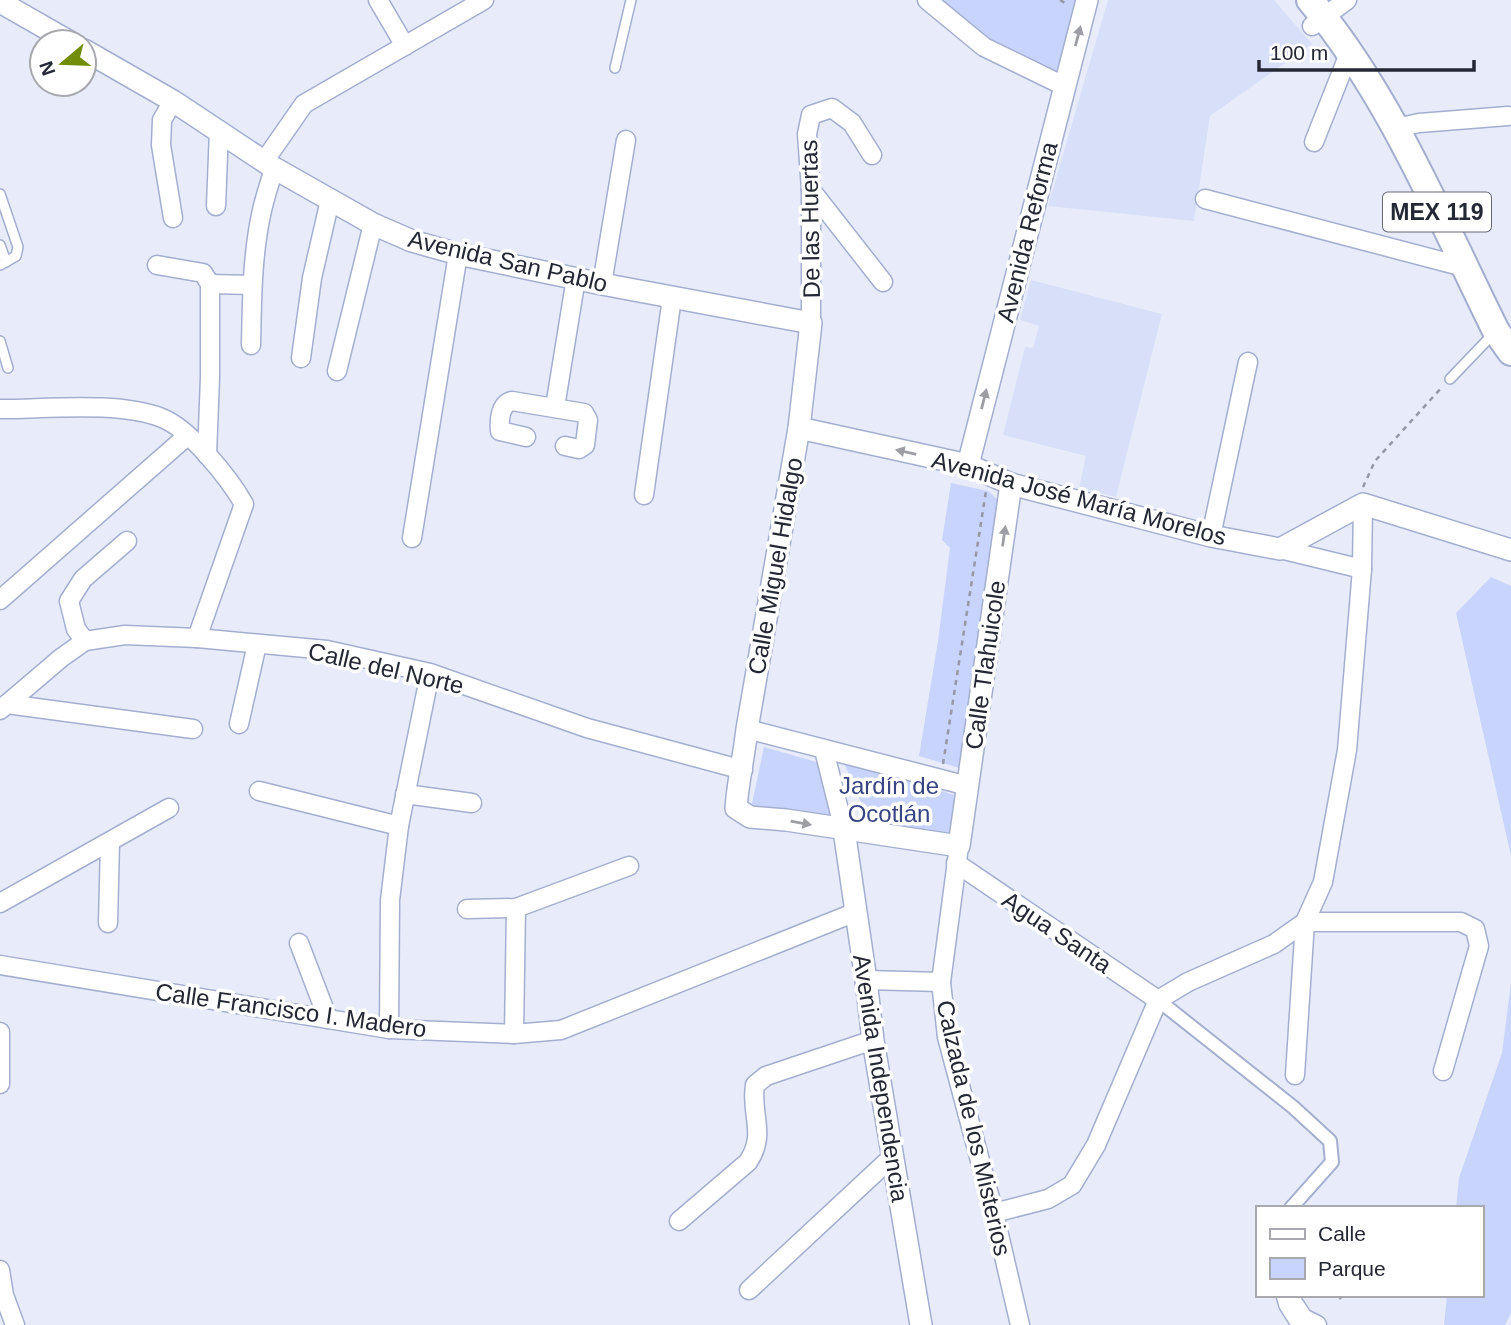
<svg xmlns="http://www.w3.org/2000/svg" width="1511" height="1325" font-family="Arial,sans-serif">
<style>
.built{fill:#d8e0f9}
.green{fill:#c8d4fb}
.lines{fill:none;stroke-linecap:round;stroke-linejoin:round}
.service-casing{stroke:#a4aecf;stroke-width:12}
.pedestrian-casing{stroke:#a4aecf;stroke-width:16}
.minor-casing{stroke:#a4aecf;stroke-width:21}
.tertiary-casing{stroke:#a4aecf;stroke-width:24}
.primary-casing{stroke:#a4aecf;stroke-width:30}
.path{stroke:#9598a6;stroke-width:2.5;stroke-dasharray:5 5;stroke-linecap:butt}
.service{stroke:#fff;stroke-width:9}
.pedestrian{stroke:#fff;stroke-width:12}
.minor{stroke:#fff;stroke-width:18}
.tertiary{stroke:#fff;stroke-width:21}
.primary{stroke:#fff;stroke-width:26}
.oneway{fill:#9c9ea4}
.labels{text-anchor:middle;dominant-baseline:central;stroke-width:7;stroke-linejoin:round;paint-order:stroke}
.shield{fill:#fff;stroke:#666871;stroke-width:2}
.shield-label{font-size:23px;font-weight:bold;fill:#242734}
.street-label{font-size:24px;fill:#242734;stroke:#fff}
.park-label{font-size:24px;fill:#384583;stroke:#fff}
</style>
<rect width="100%" height="100%" fill="#e8ecfa"/>
<g class="built">
<path d="M1108,0h166l38,44 -102,72 -16,105 -146,-15z"/>
<path d="M1031,280l131,34 -46,183 -37,-9 7,-32 -83,-21 22,-88 8,1 6,-22 -19,-6z"/>
</g>
<g class="green">
<path d="M936,0h145l-22,79 -69,-36z"/>
<path d="M951,483l37,8 15,13 -37,266 -47,-14 19,-115 12,-93 -8,-8z"/>
<path d="M1491,577l20,9v270l-55,-243z"/>
<path d="M764,747l56,16 14,60 -83,-15z"/>
<path d="M842,758l121,40 -5,46 -90,-25z"/>
<path d="M1511,983v330l-6,12h-61l3,-30h34v-87h-25l3,-30 43,-125z"/>
</g>
<g class="lines">
<g class="service-casing">
<g id="service">
<path d="M615,68l16,-68"/>
<path d="M0,194l18,53 -2,9 -16,9"/>
<path d="M0,245l6,17"/>
<path d="M0,341l8,27"/>
<path d="M1450,379l45,-47"/>
<path d="M1281,1295l3,11 12,19"/>
</g>
</g>
<g class="pedestrian-casing">
<path id="pedestrian" d="M1158,1000l135,107 37,34 2,21 -41,46"/>
</g>
<g class="minor-casing">
<g id="minor">
<path d="M378,0l27,46"/>
<path d="M927,0l57,47 80,39"/>
<path d="M1312,26l35,-26"/>
<path d="M1396,128l23,-5 89,-7"/>
<path d="M1314,142l36,-91"/>
<path d="M265,160l39,-56 180,-104"/>
<path d="M811,190l72,92"/>
<path d="M1205,199l259,68"/>
<path d="M216,206l3,-76"/>
<path d="M173,218l-12,-73 1,-25 11,-19"/>
<path d="M157,265l46,8 7,11v93l-3,78"/>
<path d="M210,284l42,1"/>
<path d="M602,284l24,-144"/>
<path d="M811,323v-133l-4,-56 4,-19 21,-7 20,15 20,32"/>
<path d="M251,345c1,-44 1,-88 10,-130 3,-16 9,-32 13,-47"/>
<path d="M301,358l11,-80 18,-78"/>
<path d="M337,371l36,-147"/>
<path d="M555,407l21,-129"/>
<path d="M0,409c47,0 119,-8 162,9 28,11 67,60 82,86l-47,134"/>
<path d="M526,437l-26,-6c-1,-11 0,-27 12,-30l72,12 4,7 -3,25 -6,4 -14,-3"/>
<path d="M644,495l28,-197"/>
<path d="M1211,536l37,-174"/>
<path d="M412,538l46,-284"/>
<path d="M1280,549l82,20"/>
<path d="M0,600l187,-164"/>
<path d="M85,641l-9,-12 -7,-28 14,-22 44,-38"/>
<path d="M7,704l186,25"/>
<path d="M0,710l61,-52 24,-17 40,-6 72,3 130,12 103,23 157,55 156,42"/>
<path d="M239,724l18,-80"/>
<path d="M747,729l221,57"/>
<path d="M824,750l20,80"/>
<path d="M259,791l140,35"/>
<path d="M405,794l67,9"/>
<path d="M959,846l-18,136 6,55 47,176 26,112"/>
<path d="M956,863l202,137"/>
<path d="M0,903l169,-95"/>
<path d="M467,909l49,-1 113,-42"/>
<path d="M108,923l2,-81"/>
<path d="M299,943l29,76"/>
<path d="M0,965l389,64 125,5 47,-4 295,-118"/>
<path d="M866,980l75,2"/>
<path d="M389,1029l1,-129 9,-74 31,-153"/>
<path d="M0,1032v52"/>
<path d="M514,1034l2,-126"/>
<path d="M1295,1075l10,-153h156l14,7 4,17 -36,125"/>
<path d="M994,1213l54,-14 24,-14 24,-40 62,-145 30,-18 86,-38 31,-22 18,-40 24,-132 15,-181 1,-65"/>
<path d="M679,1221l69,-59c19,-28 2,-48 7,-77l11,-9 107,-36"/>
<path d="M0,1270l4,25 11,30"/>
<path d="M749,1290l144,-134"/>
<path d="M1288,1295l15,23 14,7"/>
</g>
</g>
<g class="tertiary-casing">
<g id="tertiary">
<path d="M0,2l70,40"/>
<path d="M84,50l89,51 101,67 99,56 39,17 46,13 144,30 209,39 -12,105 -52,301c-3,27 -9,52 -11,79l14,9 36,3 173,26 52,-362"/>
<path d="M799,428l169,37 43,19 200,52 69,13 83,-45 148,46"/>
<path d="M968,465l119,-465"/>
<path d="M844,830l22,150 7,60 48,285"/>
</g>
</g>
<g class="primary-casing">
<path id="primary" d="M1310,0c81,97 130,218 186,331l15,21"/>
</g>
<g class="path">
<path d="M1060,0l5,3"/>
<path d="M1363,487l12,-26 68,-75"/>
<path d="M943,764l43,-273"/>
<path d="M1338,1295l4,6"/>
</g>
<use href="#service" class="service"/>
<use href="#pedestrian" class="pedestrian"/>
<use href="#minor" class="minor"/>
<use href="#tertiary" class="tertiary"/>
<use href="#primary" class="primary"/>
</g>
<defs><path id="oneway-solid" d="M-6-.8H1V-3.2L6.5 0L1 3.2V.8H-6Z" transform="scale(1.75)"/></defs>
<g class="oneway">
<use href="#oneway-solid" transform="translate(1078 36) rotate(-75)"/>
<use href="#oneway-solid" transform="translate(984 399) rotate(-76)"/>
<use href="#oneway-solid" transform="translate(906 452) rotate(-167)"/>
<use href="#oneway-solid" transform="translate(1004 536) rotate(-82)"/>
<use href="#oneway-solid" transform="translate(801 823) rotate(10)"/>
</g>
<g class="labels">
<rect class="shield" x="1383" y="192.5" width="108" height="39" rx="5"/>
<g class="shield-label">
<text x="1437" y="212">MEX 119</text>
</g>
<g class="street-label">
<text transform="translate(810 219) rotate(-91)">De las Huertas</text>
<text transform="translate(1027 232) rotate(-76)">Avenida Reforma</text>
<text transform="translate(508 261) rotate(13)">Avenida San Pablo</text>
<text transform="translate(1079 498) rotate(15)">Avenida José María Morelos</text>
<text transform="translate(775 566) rotate(-80)">Calle Miguel Hidalgo</text>
<text transform="translate(985 665) rotate(-82)">Calle Tlahuicole</text>
<text transform="translate(386 668) rotate(13)">Calle del Norte</text>
<text transform="translate(1057 932) rotate(34)">Agua Santa</text>
<text transform="translate(291 1010) rotate(8)">Calle Francisco I. Madero</text>
<text transform="translate(881 1078) rotate(81)">Avenida Independencia</text>
<text transform="translate(974 1128) rotate(77)">Calzada de los Misterios</text>
</g>
<g class="park-label">
<text x="889" y="785">Jardín de<tspan x="889" dy="28">Ocotlán</tspan></text>
</g>
</g>
<rect x="1256" y="1206" width="228" height="91" fill="#ffffff" stroke="#a7a9ae" stroke-width="2"/>
<rect x="1270" y="1229" width="35" height="10" fill="#ffffff" stroke="#a7a9ae" stroke-width="2"/>
<text x="1318" y="1241" font-size="21" fill="#242734">Calle</text>
<rect x="1270" y="1258" width="35" height="21" fill="#c8d4fb" stroke="#a7a9ae" stroke-width="2"/>
<text x="1318" y="1276" font-size="21" fill="#242734">Parque</text>
<g transform="translate(63 63) rotate(251)"><circle r="33" fill="#ffffff" stroke="#a7a9ae" stroke-width="2"/>
<path d="M0-5L12 26L0 18L-12 26Z" fill="#718d09"/>
<text y="-10" font-size="19" font-weight="bold" text-anchor="middle" fill="#242734">N</text>
</g>
<path d="M1259 60v10h215v-10" fill="none" stroke="#242734" stroke-width="3.5"/>
<text x="1270" y="60" font-size="21" fill="#242734" stroke="#ffffff" stroke-width="5" paint-order="stroke">100 m</text>
</svg>
